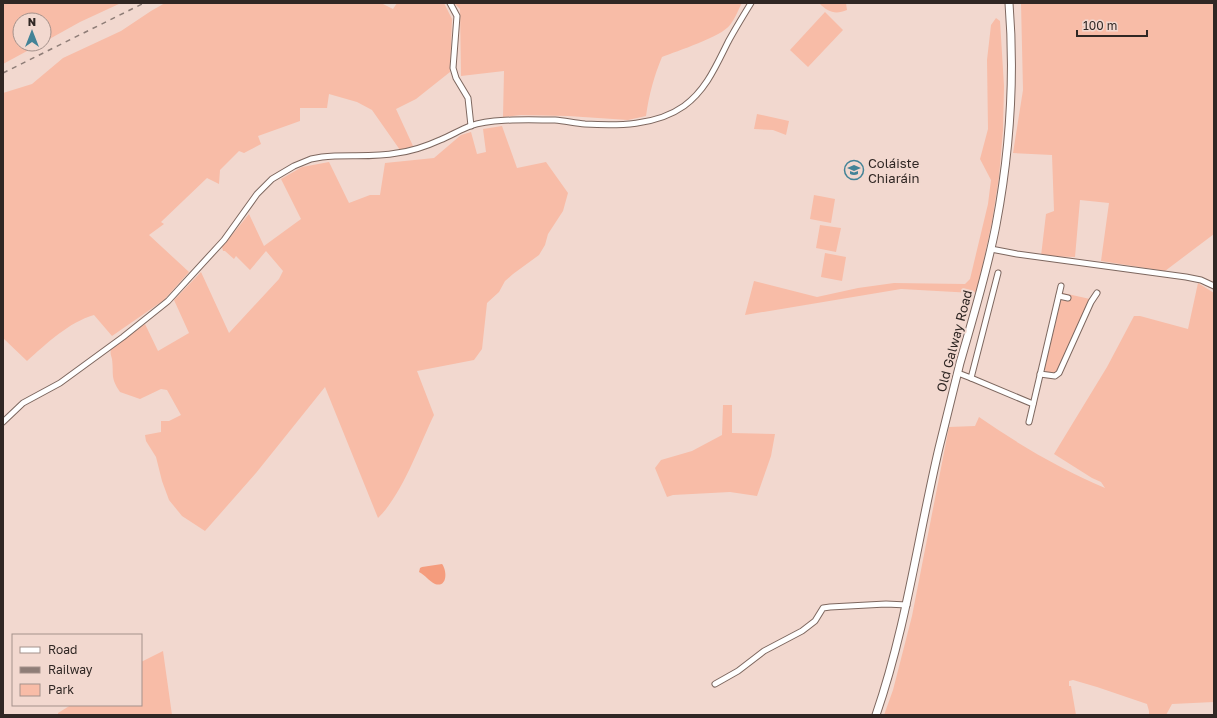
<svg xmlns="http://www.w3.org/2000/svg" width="1217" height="718" font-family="'Golos Text',sans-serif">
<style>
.green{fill:#f8bca7}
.water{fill:#f59c7d}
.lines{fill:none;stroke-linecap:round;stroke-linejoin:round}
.minor-casing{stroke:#7d675f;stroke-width:7}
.major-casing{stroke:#7d675f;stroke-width:9}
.minor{stroke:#fff;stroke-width:5}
.major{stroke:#fff;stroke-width:7}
.rail{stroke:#8e7d77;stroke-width:1.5;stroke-dasharray:5 5;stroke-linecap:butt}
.labels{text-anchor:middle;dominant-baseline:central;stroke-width:4;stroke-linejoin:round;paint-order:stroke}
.poi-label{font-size:13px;fill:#302724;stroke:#f2d8cf;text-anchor:start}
.street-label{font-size:13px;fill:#302724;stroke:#f2d8cf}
</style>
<rect width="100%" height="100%" fill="#f2d8cf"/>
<g class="green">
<path d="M3,3h118l-41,19 -36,20v-22h-24v24h20l-37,20z"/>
<path d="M165,3h216l12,6 4,-6h47l8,16 -2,53 -34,27 -20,10 17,37 -13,4 -28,-40 -15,-8 -28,-8 -2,14h-27v13l-42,15 3,8 -17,9 -5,-2 -19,19 -1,14 -12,-6 -46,44 3,2 -15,11 40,37 -25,28 -52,36 -18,-21c-25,7 -48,29 -67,46l-24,-23v-245l29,-9 31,-26 58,-27 30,-20z"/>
<path d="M454,3h288c-4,7 -7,16 -12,22 -9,12 -53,26 -68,32 -8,19 -13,38 -16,59l-18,4 -60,-4 -47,-1 -18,2 1,-46 -43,5 -1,-67z"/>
<path d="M819,3h27l1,7c-12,5 -19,2 -28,-7z"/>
<path d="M1021,3h193v231l-49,37 -64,-10 8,-58 -29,-3 -5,57 -34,-1 5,-42 8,-3 -2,-56 -39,-2 10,-63z"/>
<path d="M825,12l18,18 -35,37 -18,-17z"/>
<path d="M996,18l4,3 4,65 -1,44 -4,47 -7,45 -15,69 -4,2 -72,-4 -156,26 9,-34 63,16 41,-9 36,-5 71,1 5,-5 18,-75 3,-24 -11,-21 8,-30 -1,-69 4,-35z"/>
<path d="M757,114l32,7 -3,14 -13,-5 -19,-1z"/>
<path d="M502,126l15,42 29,-6 22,31 -5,18 -15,23 -3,11 -6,10 -26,19 -8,7 -6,11 -12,11 -5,46 -8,11 -57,11 17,44c-15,31 -32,80 -56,103l-53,-131 -69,86 -51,58 -23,-15 -13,-16 -7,-19 -6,-24 -10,-16 -1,-6 16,-3v-11h8l12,-6 -14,-25 -6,-1 -21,10 -20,-7c-10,-15 -6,-17 -8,-33 -1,-4 -2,-5 -1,-10l34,-25 13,27 31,-18 -15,-33 27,-28 28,61 50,-54 4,-8 -17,-20 -16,19 -14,-14 -2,3 -9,-8h-2l-1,-4 27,-33 15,32 37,-27 -20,-40 21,-12 27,-5 20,41 21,-8h10l5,-32 49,-5 27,-23 10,-3 6,22 9,-2 -3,-23z"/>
<path d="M814,195l21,4 -4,24 -21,-4z"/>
<path d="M820,225l21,3 -5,24 -20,-4z"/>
<path d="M825,253l21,4 -4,24 -21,-4z"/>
<path d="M1198,283l16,10v409l-42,2 -6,11h-17v-4l-2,-7 -50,-17 -24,-7 -4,1v5h2l5,29h-192l9,-25 19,-74 37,-189 26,-1 4,-9c40,28 82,52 126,71l-4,-6 -9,-4 -38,-24 53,-87 27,-51h6l48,13z"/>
<path d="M1063,293l27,6 -32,71 -4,4 -7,-1 -4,-6 16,-65 2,-2 6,1 1,-4 -6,-2z"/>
<path d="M723,405h9v28l43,1 -4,22 -14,40 -27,-4 -57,3 -6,2 -12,-29 6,-8 31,-9 30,-16z"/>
<path d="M163,651l9,64h-114v-2l13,-8h70v-43z"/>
</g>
<path class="water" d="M442,564c5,6 6,24 -7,20 -6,-3 -10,-9 -16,-12l1,-4 2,-1z"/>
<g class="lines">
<g class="minor-casing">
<g id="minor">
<path d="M450,3l7,13 -4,52 3,10 12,20 3,28"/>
<path d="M991,249l26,5 169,23 15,3 13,6"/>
<path d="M1059,296l9,2"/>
<path d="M958,373l13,5 27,-105"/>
<path d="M1040,374l15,2 4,-3 32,-71 6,-9"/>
<path d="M971,378l62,26"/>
<path d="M3,422l20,-19 37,-20 63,-46 45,-36 56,-61 33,-46 15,-15 22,-13 17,-7 11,-2c24,-3 50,1 75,-4 15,-2 30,-7 43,-13 10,-4 20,-10 30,-14 23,-8 60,-6 85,-6 10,1 20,3 30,4 32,2 71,2 99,-18 22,-16 32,-40 44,-64 7,-13 15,-26 23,-39"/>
<path d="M1029,422l32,-136"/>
<path d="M715,684l23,-13 26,-20 38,-20 13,-10 8,-13 7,-1 56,-3 21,1"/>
</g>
</g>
<g class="major-casing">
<path id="major" d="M876,715c30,-87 42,-178 63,-267 7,-28 14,-57 21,-85 13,-46 27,-91 36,-138 14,-74 19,-147 13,-222"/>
</g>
<use href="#minor" class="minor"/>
<use href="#major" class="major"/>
<path class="rail" d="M3,73l141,-70"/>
</g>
<defs>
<g id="school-ring" transform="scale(1)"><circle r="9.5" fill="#f2d8cf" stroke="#438397" stroke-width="1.5"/><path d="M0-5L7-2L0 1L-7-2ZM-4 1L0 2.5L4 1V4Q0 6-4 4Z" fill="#438397"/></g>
</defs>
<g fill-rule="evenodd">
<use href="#school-ring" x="854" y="170"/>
</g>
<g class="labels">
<g class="poi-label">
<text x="868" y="163">Coláiste<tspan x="868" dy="15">Chiaráin</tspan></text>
</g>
<g class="street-label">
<text transform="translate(954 341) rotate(-75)">Old Galway Road</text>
</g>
</g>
<rect width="1217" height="718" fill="none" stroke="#302724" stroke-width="8"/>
<rect x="12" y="634" width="130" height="72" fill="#f2d8cf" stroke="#a4918b"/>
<rect x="20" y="647" width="20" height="6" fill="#ffffff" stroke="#a4918b"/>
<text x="48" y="654" font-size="12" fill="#302724">Road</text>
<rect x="20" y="667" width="20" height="6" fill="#8e7d77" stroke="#a4918b"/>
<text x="48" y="674" font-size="12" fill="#302724">Railway</text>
<rect x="20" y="684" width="20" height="12" fill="#f8bca7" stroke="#a4918b"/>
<text x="48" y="694" font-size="12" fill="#302724">Park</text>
<g transform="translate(32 32)"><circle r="19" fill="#f2d8cf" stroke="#a4918b"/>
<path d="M0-3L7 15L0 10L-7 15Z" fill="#438397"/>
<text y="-6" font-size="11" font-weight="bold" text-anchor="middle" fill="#302724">N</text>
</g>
<path d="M1077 30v6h70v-6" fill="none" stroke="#302724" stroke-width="2"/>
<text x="1083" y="30" font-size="12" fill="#302724" stroke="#f2d8cf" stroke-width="3" paint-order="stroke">100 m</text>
</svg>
